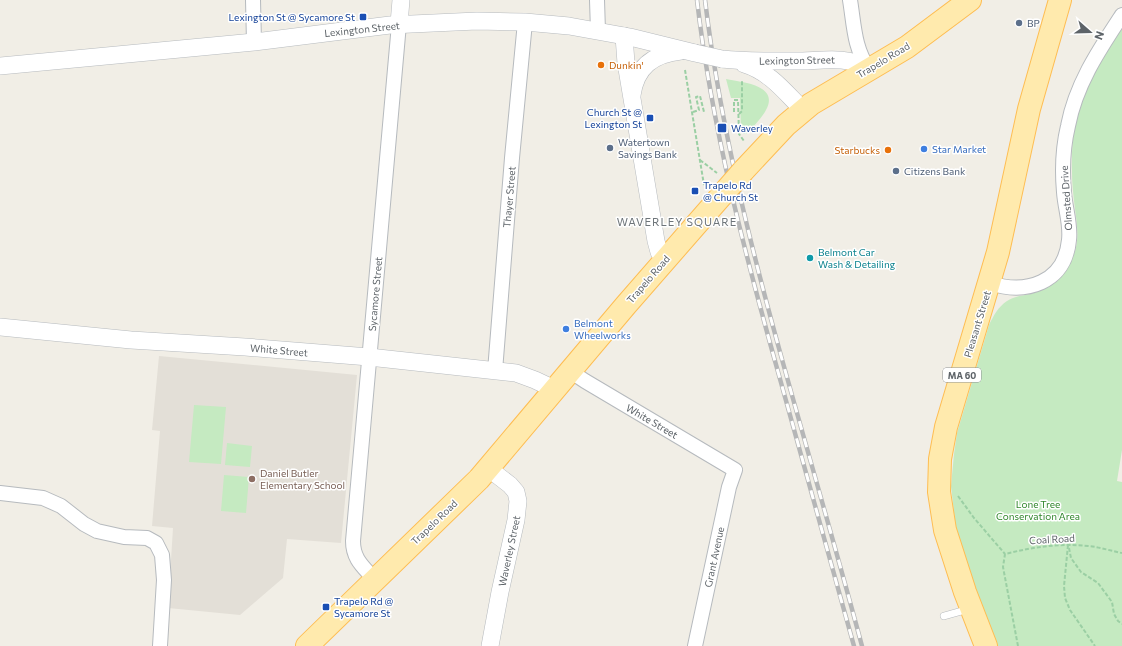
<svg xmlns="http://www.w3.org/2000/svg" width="1122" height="646" font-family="Commissioner,sans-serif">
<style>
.education{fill:#e3dfd7}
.green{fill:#c5eac1}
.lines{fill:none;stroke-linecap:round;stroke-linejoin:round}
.service-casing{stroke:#b6babe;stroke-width:8}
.minor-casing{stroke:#b6babe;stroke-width:16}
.tertiary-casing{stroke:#b6babe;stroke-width:18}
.primary-casing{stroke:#febd52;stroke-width:24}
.path{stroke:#9bcfa4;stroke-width:2;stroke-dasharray:4 2;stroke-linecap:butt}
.service{stroke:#fff;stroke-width:7}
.minor{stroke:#fff;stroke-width:14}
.tertiary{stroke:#fff;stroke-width:17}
.primary{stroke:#ffeaad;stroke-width:22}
.rail-casing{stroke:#b5b6b7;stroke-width:4.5}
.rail{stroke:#fff;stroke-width:3;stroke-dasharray:9;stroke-linecap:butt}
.tertiary-bridge-casing{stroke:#b6babe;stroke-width:18;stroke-linecap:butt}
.primary-bridge-casing{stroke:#febd52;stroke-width:24;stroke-linecap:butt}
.tertiary-bridge{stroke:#fff;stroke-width:17}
.primary-bridge{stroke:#ffeaad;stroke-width:22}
.transit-dot{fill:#1a4fb4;stroke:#fff;stroke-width:1.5}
.service-dot{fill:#5c6f8a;stroke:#fff;stroke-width:1.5}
.food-dot{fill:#e8710a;stroke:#fff;stroke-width:1.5}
.shop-dot{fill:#3f7fe0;stroke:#fff;stroke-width:1.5}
.culture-dot{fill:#0f9aa8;stroke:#fff;stroke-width:1.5}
.education-dot{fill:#8d6e63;stroke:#fff;stroke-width:1.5}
.labels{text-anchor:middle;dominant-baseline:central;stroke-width:3;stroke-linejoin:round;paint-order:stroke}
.shield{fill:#fff;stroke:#8e9295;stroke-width:1}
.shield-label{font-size:9px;font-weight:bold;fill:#5d6368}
.transit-label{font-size:10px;fill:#164399;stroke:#fff;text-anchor:start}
.service-label{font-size:10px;fill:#4e5e75;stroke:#fff;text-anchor:start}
.street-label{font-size:10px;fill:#5d6368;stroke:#fff}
.food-label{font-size:10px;fill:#c56008;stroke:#fff;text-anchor:start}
.shop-label{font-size:10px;fill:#366cbe;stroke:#fff;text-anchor:start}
.culture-label{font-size:10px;fill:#0d838f;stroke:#fff;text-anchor:start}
.education-label{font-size:10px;fill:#785e54;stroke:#fff;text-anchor:start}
.park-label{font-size:10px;fill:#32872d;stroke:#fff}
.neighbourhood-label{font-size:11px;letter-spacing:1px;fill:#6e757a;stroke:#fff}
</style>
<rect width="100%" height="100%" fill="#f1eee6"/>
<path class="education" d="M159,356l198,19 -16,168 -54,-4 -4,39 -43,37 -72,-7 5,-80 -21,-2 8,-95 -8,-1z"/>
<g class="green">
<path d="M1122,27v423l-5,31 5,1v164h-126l-10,-24 -30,-92 -5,-44 3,-32 3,-21 32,-108c5,-10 9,-18 18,-24 7,-5 15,-5 23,-7 18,-5 36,-20 43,-37 8,-19 3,-37 1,-56 -1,-9 -2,-19 -2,-28 -1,-27 2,-55 12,-80 10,-23 25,-45 38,-66z"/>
<path d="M726,79c13,3 52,5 41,29 -4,9 -13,17 -19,25l-4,1 -3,-2 -1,-34h-9z"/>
<path d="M194,405l32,2 -5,57 -32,-2z"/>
<path d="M227,443l25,3 -2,21 -25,-2z"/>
<path d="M224,475l25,2 -3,36 -25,-2z"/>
</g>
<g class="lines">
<g class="service-casing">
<path id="service" d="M944,616l25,-7"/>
</g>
<g class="minor-casing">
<g id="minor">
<path d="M253,0l1,42"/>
<path d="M597,0l1,31"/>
<path d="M850,0c4,24 4,49 19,69"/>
<path d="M990,283c36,12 75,0 79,-43 2,-16 -4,-32 -5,-48 -2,-22 -1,-45 4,-66 8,-42 31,-76 54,-111"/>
<path d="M495,371l17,-213 13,-136"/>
<path d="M570,371l15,10 150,89 -6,17 -34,159"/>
<path d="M0,493l43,5 18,8 23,18 13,7 27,6 23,1 9,5 6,12 2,25 -4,66"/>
<path d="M375,580c-11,-13 -22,-20 -22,-39l46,-517"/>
</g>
</g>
<g class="tertiary-casing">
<g id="tertiary">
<path d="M399,24l2,-24"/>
<path d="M624,36l2,27 30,178 3,11 6,9"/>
<path d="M722,59c27,3 54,2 81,2 23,-1 45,-5 66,8"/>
<path d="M744,64c26,8 40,27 59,46"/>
<path d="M0,66l254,-24 136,-17 87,-4 48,1 44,4 61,11 65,16"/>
<path d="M632,95c4,-28 21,-41 49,-44"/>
<path d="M0,327l131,13 114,7 124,10 147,16 19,7 19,9"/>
<path d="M488,468l22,17 6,7 2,9 -2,19 -16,72 -10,54"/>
</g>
</g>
<g class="primary-casing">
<g id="primary">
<path d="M743,171l43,-46 25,-21 96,-57 63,-47"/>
<path d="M307,646l172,-167 147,-174 96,-110"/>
<path d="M986,646l-21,-54 -20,-62 -6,-38 1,-33 6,-32 52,-175 31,-143 31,-109"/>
</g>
</g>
<g class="path">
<path d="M685,70l19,115"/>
<path d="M693,112l6,-2 -3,-13 4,-1 4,16"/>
<path d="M734,112v-12h4l1,34 5,7"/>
<path d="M739,114l3,-3v-31"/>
<path d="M700,160l17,13"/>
<path d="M958,496l16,22 31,36"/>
<path d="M1068,545l-4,41 1,12 5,12 25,36"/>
<path d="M1069,548l2,10 10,14 17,11 14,19 2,12 4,7 4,3"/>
<path d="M1018,646l-15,-79 2,-13c28,-7 54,-11 83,-8 12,1 23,5 34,7"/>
</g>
<use href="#service" class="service"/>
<use href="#minor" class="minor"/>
<use href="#tertiary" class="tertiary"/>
<use href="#primary" class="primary"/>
<g class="rail-casing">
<g id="rail">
<path d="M697,0c15,129 48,254 83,379 25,89 49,178 74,267"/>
<path d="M705,0c16,132 49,260 85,388 24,86 49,172 72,258"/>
</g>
</g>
<use href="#rail" class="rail"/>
<g class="tertiary-bridge-casing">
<path id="tertiary-bridge" d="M695,53l27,6"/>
</g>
<g class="primary-bridge-casing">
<path id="primary-bridge" d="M722,195l21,-24"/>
</g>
<use href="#tertiary-bridge" class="tertiary-bridge"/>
<use href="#primary-bridge" class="primary-bridge"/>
</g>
<g class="transit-dot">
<rect x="359" y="13" width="8" height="8" rx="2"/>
<rect x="646" y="114" width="8" height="8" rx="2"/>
<rect x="717" y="123" width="10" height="10" rx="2"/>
<rect x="691" y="187" width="8" height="8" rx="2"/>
<rect x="322" y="603" width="8" height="8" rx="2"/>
</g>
<g class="service-dot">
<circle cx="1019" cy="23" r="4"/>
<circle cx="610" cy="148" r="4"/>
<circle cx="896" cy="171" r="4"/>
</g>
<g class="food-dot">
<circle cx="601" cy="65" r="4"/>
<circle cx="888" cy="150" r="4"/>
</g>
<g class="shop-dot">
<circle cx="924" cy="149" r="4"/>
<circle cx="566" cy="329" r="4"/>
</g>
<circle class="culture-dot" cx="810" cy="258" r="4"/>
<circle class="education-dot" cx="252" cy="479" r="4"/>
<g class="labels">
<rect class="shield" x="943" y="368" width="38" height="14" rx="3"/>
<g class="shield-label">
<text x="962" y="375">MA 60</text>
</g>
<g class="transit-label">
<text x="355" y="17" text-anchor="end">Lexington St @ Sycamore St</text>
<text x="642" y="112" text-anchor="end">Church St @<tspan x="642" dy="12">Lexington St</tspan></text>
<text x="731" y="128">Waverley</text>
<text x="703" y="185">Trapelo Rd<tspan x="703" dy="12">@ Church St</tspan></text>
<text x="334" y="601">Trapelo Rd @<tspan x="334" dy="12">Sycamore St</tspan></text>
</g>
<g class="service-label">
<text x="1027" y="23">BP</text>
<text x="618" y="142">Watertown<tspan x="618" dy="12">Savings Bank</tspan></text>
<text x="904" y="171">Citizens Bank</text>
</g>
<g class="street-label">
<text transform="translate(362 29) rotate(-6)">Lexington Street</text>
<text transform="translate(797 60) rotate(-1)">Lexington Street</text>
<text transform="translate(883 60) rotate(-31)">Trapelo Road</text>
<text transform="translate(509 197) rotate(-85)">Thayer Street</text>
<text transform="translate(1066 198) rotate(-94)">Olmsted Drive</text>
<text transform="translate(648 279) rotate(-49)">Trapelo Road</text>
<text transform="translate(375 294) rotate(-85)">Sycamore Street</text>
<text transform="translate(977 324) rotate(-73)">Pleasant Street</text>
<text transform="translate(279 350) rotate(5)">White Street</text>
<text transform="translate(652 421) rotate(30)">White Street</text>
<text transform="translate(434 522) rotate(-44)">Trapelo Road</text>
<text transform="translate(1052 539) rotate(-3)">Coal Road</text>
<text transform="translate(509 551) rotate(-78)">Waverley Street</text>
<text transform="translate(714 557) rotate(-78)">Grant Avenue</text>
</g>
<g class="food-label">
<text x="609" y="65">Dunkin'</text>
<text x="880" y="150" text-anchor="end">Starbucks</text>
</g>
<g class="shop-label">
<text x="932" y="149">Star Market</text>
<text x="574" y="323">Belmont<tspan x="574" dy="12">Wheelworks</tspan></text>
</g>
<g class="culture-label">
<text x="818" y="252">Belmont Car<tspan x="818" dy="12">Wash &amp; Detailing</tspan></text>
</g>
<g class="education-label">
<text x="260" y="473">Daniel Butler<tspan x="260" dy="12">Elementary School</tspan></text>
</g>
<g class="park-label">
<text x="1038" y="504">Lone Tree<tspan x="1038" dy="12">Conservation Area</tspan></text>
</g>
<g class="neighbourhood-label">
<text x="677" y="221">WAVERLEY SQUARE</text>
</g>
</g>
<g transform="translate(1090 32) rotate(110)" stroke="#ffffff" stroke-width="3" paint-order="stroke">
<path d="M0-3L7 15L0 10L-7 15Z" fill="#5d6368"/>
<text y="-6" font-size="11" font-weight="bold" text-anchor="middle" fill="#5d6368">N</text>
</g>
</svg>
